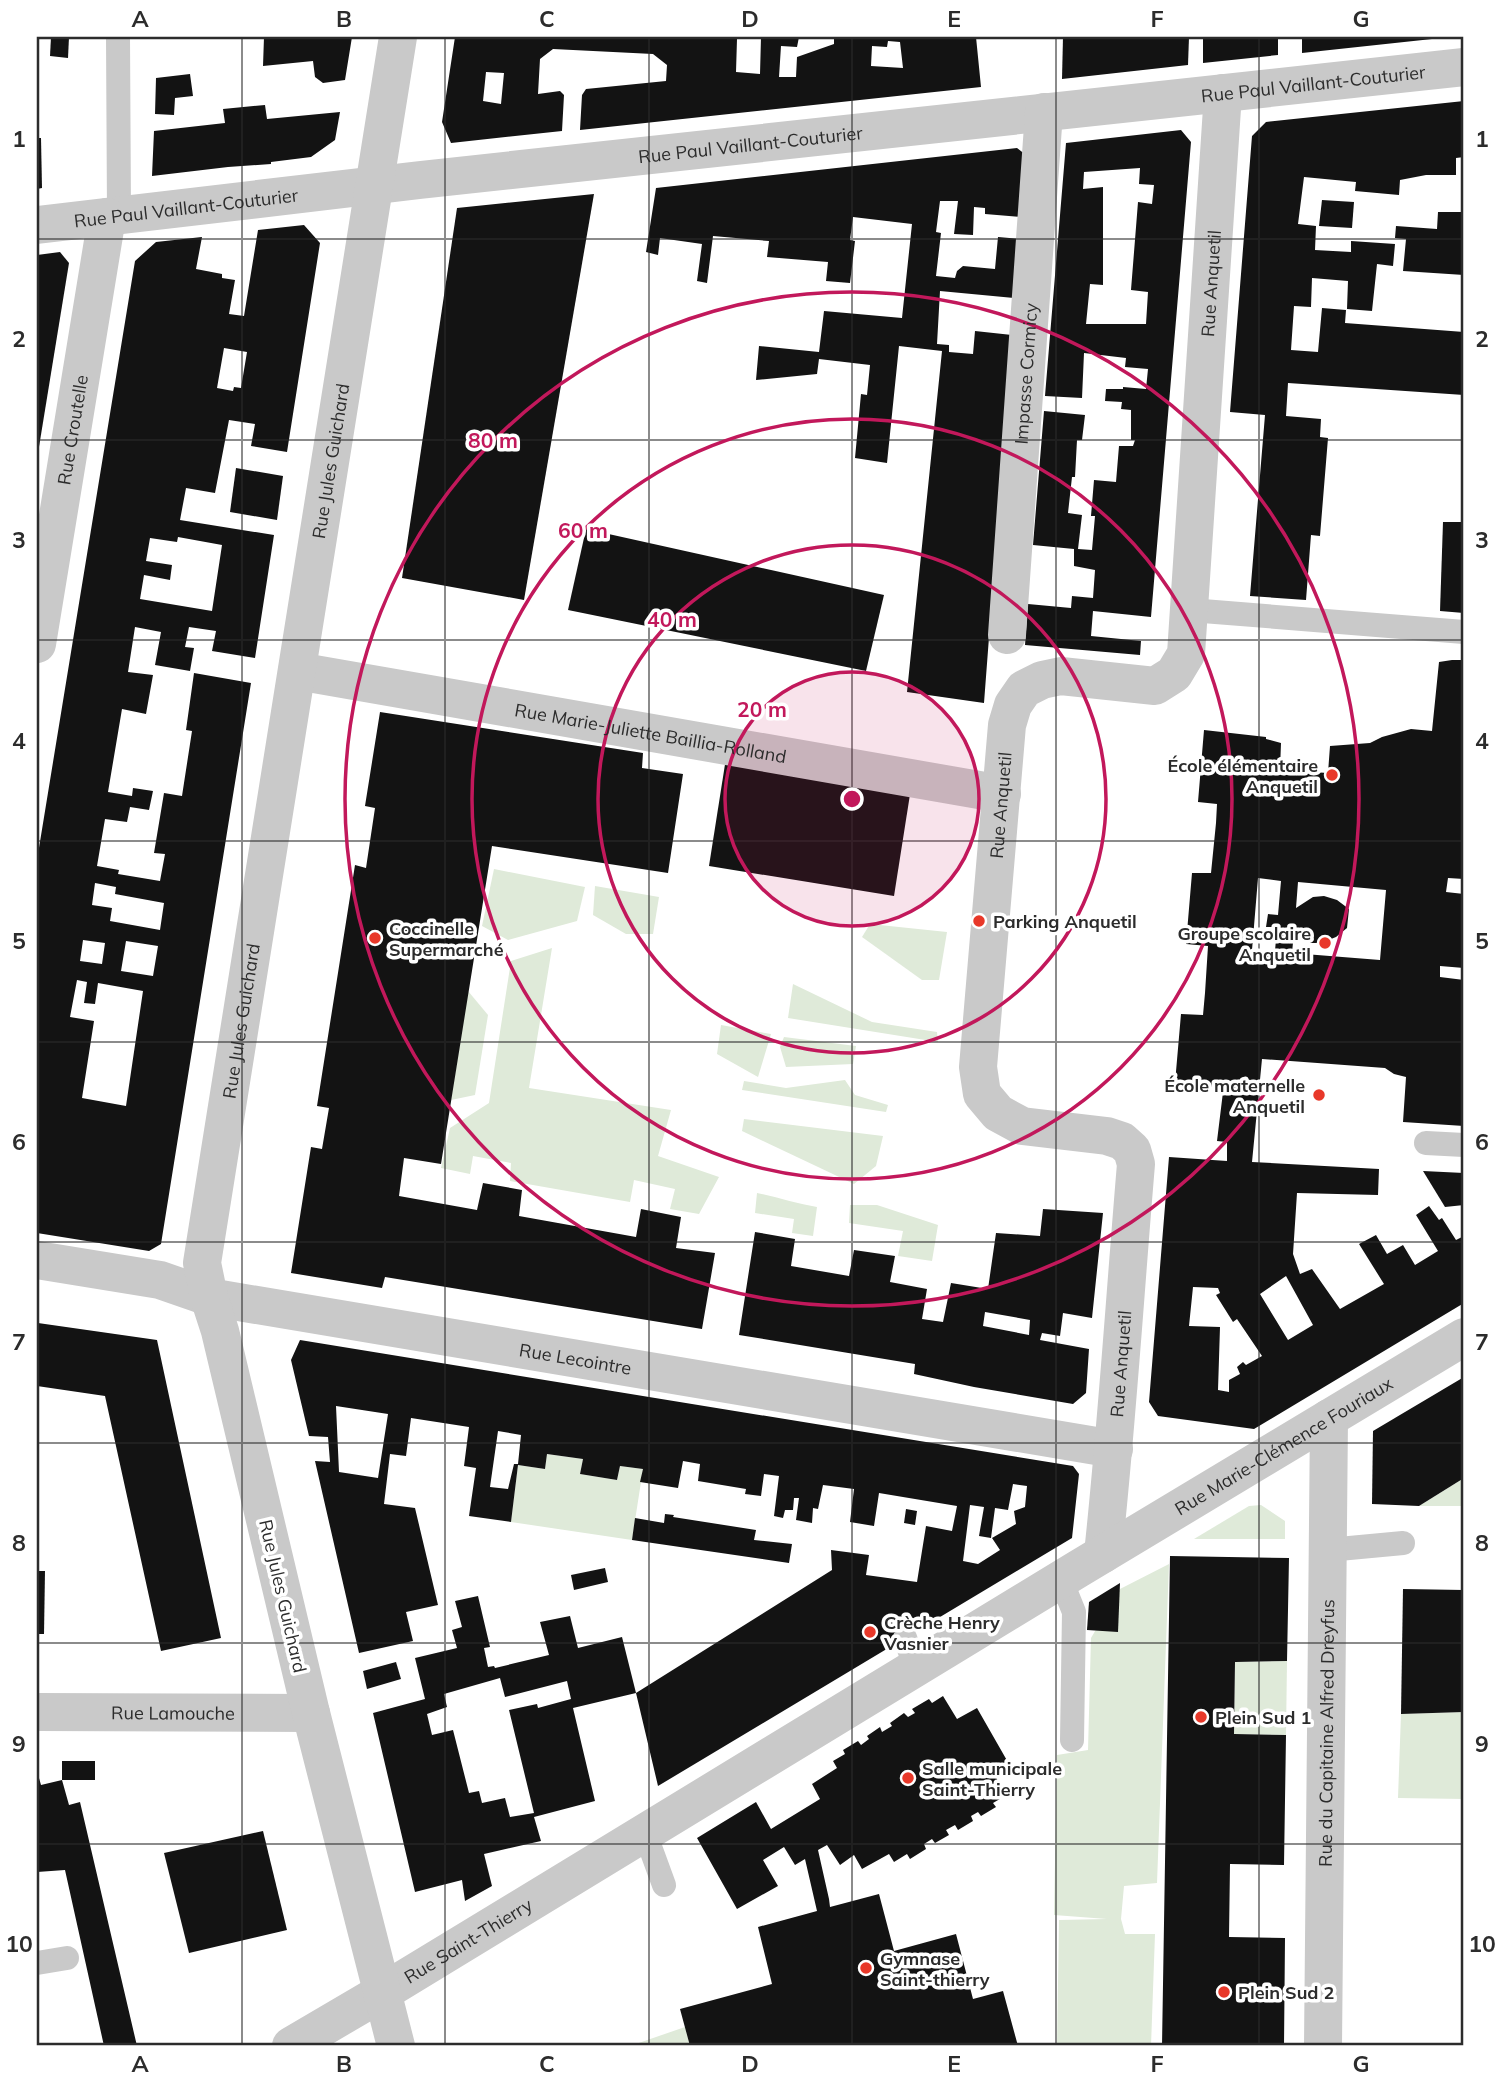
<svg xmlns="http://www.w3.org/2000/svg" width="1501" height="2083" font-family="Mulish,sans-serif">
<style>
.green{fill:#dfead9}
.building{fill:#131313;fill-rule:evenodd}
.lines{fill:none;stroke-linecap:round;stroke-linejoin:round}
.service{stroke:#c9c9c9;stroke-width:24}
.pedestrian{stroke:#c9c9c9;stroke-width:38}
.minor{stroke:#c9c9c9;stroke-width:38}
.grid{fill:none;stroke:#2c2c2c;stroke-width:2;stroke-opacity:0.55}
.ring{fill:none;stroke:#c2185b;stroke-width:3.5}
.poi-dot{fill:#e83829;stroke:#fff;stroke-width:2.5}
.labels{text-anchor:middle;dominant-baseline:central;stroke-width:7;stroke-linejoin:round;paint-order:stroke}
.street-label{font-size:18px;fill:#2c2c2c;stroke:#fff}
.poi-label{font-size:18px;font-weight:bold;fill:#2c2c2c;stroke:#fff;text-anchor:start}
.centre{fill:#c2185b;stroke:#fff;stroke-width:3.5}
.ring-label{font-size:21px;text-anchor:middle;font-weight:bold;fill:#c2185b;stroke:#fff;stroke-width:7;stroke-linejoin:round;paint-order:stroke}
.neatline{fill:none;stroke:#2c2c2c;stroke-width:2.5}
.grid-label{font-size:23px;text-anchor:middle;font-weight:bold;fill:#2c2c2c}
</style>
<rect width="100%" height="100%" fill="#fff"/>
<g class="green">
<path d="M494,869l91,18 -8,34 -69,19 -26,-14z"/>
<path d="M595,886l64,11 -6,37h-27l-33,-19z"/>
<path d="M870,924l77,8 -8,48h-17l-60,-43z"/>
<path d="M552,948l-23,140 142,22 -13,46 61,21 -20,37 -29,-5 5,-20 -41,-9 -4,22 -120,-21 1,-18 -38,-7 -3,18 -29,-6 9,-40 39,-25 22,-142z"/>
<path d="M793,984l79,38 65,10 1,10 -150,-24z"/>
<path d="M468,991l20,24 -13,80 -24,5z"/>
<path d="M721,1025l50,9 -13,43 -41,-23z"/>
<path d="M784,1037l72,9 -3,18 -67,3 -6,-20z"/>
<path d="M845,1080l10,15 33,10 -2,7 -144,-22 2,-9 42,7z"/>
<path d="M744,1119l139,17 -7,30 -22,18 -112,-53z"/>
<path d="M757,1193c20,4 40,11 60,14l-4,29 -21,-3 2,-14 -39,-6z"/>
<path d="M850,1205h27l61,20 -6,36 -34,-5 5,-25 -54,-8z"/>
<path d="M547,1454l36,5 -3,15 37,6 3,-14 23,3 -11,71 -121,-18 7,-57 27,4z"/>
<path d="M1464,1478v28h-45z"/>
<path d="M1249,1506l12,-1 24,16v18h-91z"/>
<path d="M1169,1564l-12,319 -33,3 -3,33 4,15h30l-4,112h-94l2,-126 48,-1 -53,-4 3,-160 31,-5 3,-112 29,-49z"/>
<path d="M1287,1661l-1,74 -52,-1 1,-72z"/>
<path d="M1464,1712v87l-66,-1 3,-84z"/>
<path d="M685,2027l5,19h-60z"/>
</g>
<g class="building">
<path d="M51,37h18l-1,21 -18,-2z"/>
<path d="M264,37h88l-7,43 -22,3 -8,-6 -2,-16 -50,5z"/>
<path d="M455,37h268l14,2 -1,33 24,2 1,-37h38l-2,10 -16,-1 -2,31h17l1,-20 37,-13v-7h142l5,50 -401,43 2,-35 4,-6 80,-8 1,-16 -14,-11 -100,-5 -13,10 -2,35 22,-3 4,4 -2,36 -111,12 -9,-21zM888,41l12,1 3,26 -32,-2 1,-20 15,1zM486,72l18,1 -3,31 -18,-3z"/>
<path d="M1063,37h126l-1,28 -126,14z"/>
<path d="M1203,37h75v18l-75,8z"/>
<path d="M1297,37h135v2l-130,14v-14h-5z"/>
<path d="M190,74l3,22 -18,2 -1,17 -19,-1 1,-36z"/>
<path d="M1464,101v56l-8,1v17h-30l-26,5 -1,15 -44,-4 1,-9 -52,-5 -6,47 18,2 -1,24 36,2v-11l44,3 -2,22 -16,-2 -5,47 -25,-2 1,-28 -36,-3 -1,29 -17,-1 -3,44 27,2 4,-44 24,2 -1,13 119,9v63l-176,-12 -2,33 35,3 -1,18 8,1 -8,98 -9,-1 -5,65 -56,-4 15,-181 -35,-3 22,-276 14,-14z"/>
<path d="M265,105l2,14 73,-7 -5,28 -24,17 -40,5v2l-43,3 -76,9 2,-45 71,-8 -2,-14z"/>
<path d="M1181,130l10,12 -40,475 -58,-6 -2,25 50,5 -1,14 -115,-10 3,-41 43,4 1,-12 21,2 2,-28 -21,-4v-17l-41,-4 11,-134 41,4 -3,25h-5l-2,37h-3l-4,36 14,2 -4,34 14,1 3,-34h-4l3,-36 22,2 3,-36h14l2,-6h-4v-30l-10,-1 1,-7 -17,-1 1,-12h17v-2l23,2 2,-20 -23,-2 1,-9 -42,-5 -2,45 -37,-2 21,-253zM1140,168l-1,16 15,1 -2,19 -14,-2 -7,88 17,2 -2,32h-60l4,-40 13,1v-98l-20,2 1,-17z"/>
<path d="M37,138h4l1,50 -5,1z"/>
<path d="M1017,148l9,7 -5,62 -36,-3v-6l-11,-1 -1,28 -19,-1 4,-33h-18l-4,31 5,1 -5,43 19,2 2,-7 6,-5 32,3 3,-32 22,2 -6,59 -74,-7 -3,53 12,1v7l24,2 2,-23 37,4 -28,368 -77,-11 35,-341 -43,-5 -12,117 -32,-5 6,-64 6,1 3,-30 -51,-6 -2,15 -61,6 3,-34 60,6 5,-41 78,7 10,-94 -59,-7 -3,23 5,1 -5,42 -24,-2 2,-19 -61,-5 2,-16 -56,-5 -6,47 -10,-2 5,-37 -42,-6 -2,17 -12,-3 10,-64z"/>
<path d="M594,194l-70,406 -122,-22 55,-370z"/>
<path d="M1322,200l32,2 -2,26 -33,-2z"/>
<path d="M1438,212h26v63l-61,-4 3,-32 -11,-1 1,-12 41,3z"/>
<path d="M304,225l16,18 -33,209 -36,-6 4,-22 -26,-4 -14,73 -29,-5 -6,32 94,15 -19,123 -43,-7 4,-20 -27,-4 -4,20 9,1 -4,23 -35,-6 6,-33 -26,-5 -7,45 25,3 -7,39 -24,-5 -14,83 24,4 1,-8 20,3 -4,19 -19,-3 -3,15 -22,-3 -8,47 22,4 -1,4 42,7 5,-27 -11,-1 10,-60 18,3 10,-65 -6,-1 8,-57 57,10 -90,561 -12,7 -112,-18v-373l98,-599 21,-19 46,-5 -6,32 26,5v4l13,2 -6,34 15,2 14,-86zM224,348l23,4 -6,36 -7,-1 -1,4 -16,-3zM178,537l44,8 -10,66 -72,-12 4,-24 26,5 2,-15 -26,-4 4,-23 27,4zM95,883l21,4 -1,7 49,9 -4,27 -50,-9 2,-13 -20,-3zM83,940l22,3 -3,21 -22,-3zM126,941l32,5 -5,30 -32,-5zM77,980l10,2 -3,21 11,1 3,-21 45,8 -17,115 -44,-8 12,-77 -24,-4z"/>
<path d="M60,252l9,11 -31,190h-1v-198z"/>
<path d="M236,468l47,8 -6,44 -47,-8z"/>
<path d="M1443,522h21v91l-24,-2z"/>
<path d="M586,529l298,66 -18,76 -298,-61z"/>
<path d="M1452,660h12v219l-16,-1 -2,14 18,2v74l-24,-2v11l24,3v146l-61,-4 3,-45 -12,-3 -9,-6 -123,-9 -10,103 127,7 -1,26 -81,-2 -4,61 7,20 12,-5 28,40 44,-25 -25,-40 17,-9 11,19 16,-9 12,20 23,-14 -22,-36 13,-9 10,14 3,-2 14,22 8,-4v67l-210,126 -96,-13 -9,-14 20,-245 58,4v-19l-10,-1 6,-49 9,1 1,-4 -58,-6 6,-69 22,1 2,-22 3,-47 -22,-2 6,-71h19l5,-50 1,-19 -19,-2 6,-72 62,7v2l15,4 -1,27 48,3 2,-27 40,-3 12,-6 29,-8 21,2 7,-69zM1258,878l23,3 -3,34 -10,-1 -2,13h11l-2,24 -23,-1zM1298,882l88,8 -6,70 -88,-7 2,-21 16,11h11l15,-6 11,-9 2,-19 -12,-9 -13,-4 -11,1 -17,11zM1286,1276l27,49 -25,15 -28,-46zM1193,1287l25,1 2,5 -4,2 17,27 4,-3 25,37 -16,9 -3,-3 -6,5 3,7 -11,6v12l-11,-2 2,-63 -31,-1z"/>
<path d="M380,712l263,41 -1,15 41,6 -15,99 -176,-27 -51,318 -37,-6 -5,38 78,14 6,-27 39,7 -3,26 117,21 5,-28 40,8 -5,31 39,5 -13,76 -317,-52 -3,11 -91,-15 20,-126 11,2 7,-41 -12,-2 38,-241 11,3 9,-60 -10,-2z"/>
<path d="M726,758l185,30 -17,108 -185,-30z"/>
<path d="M1423,1171l41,2v32l-19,2z"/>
<path d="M1043,1209l60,4 -11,105 -29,-5 -3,23 -18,-3 -2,7 49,9 -3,44 -13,11 -99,-17 -60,-13 1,-10 -176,-29 16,-103 40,7 -4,27 58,10 5,-26 41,6 -5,26 37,7 -5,30 21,3 8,-39 37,6 8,-56 44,3zM985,1312l45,8 -1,15 -46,-9z"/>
<path d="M38,1323l119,17 64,298 -60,13 -56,-255 -68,-10z"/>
<path d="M300,1340l773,126 6,8 -7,64 -414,248 -22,-93 -63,15 22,93 -61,16 7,24 -57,13 8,32 -27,15 -3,-21 -47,12 -42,-179 52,-14 -10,-41 42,-10 -5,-18 10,-3 -7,-26 23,-5 12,51 -6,1 4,19 6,-1 1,2 54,-13 -9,-33 30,-6 8,32 44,-11 14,56 196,-123 -1,-20 38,5 -3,20 51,7 9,-56 26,5 5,-25 -78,-13 -5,33 -24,-4 4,-33 -31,-4 -5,24 -5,-1 -1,15 -16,-3 3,-22h-5l-1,12h-8l-2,8 -9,-2 5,-40 -15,-2 -3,22 -16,-2 1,-5 -48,-8 2,-17 -17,-3 -5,27 -38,-6 3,-13 -23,-3 -3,14 -37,-6 3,-15 -36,-5 -2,15 -27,-4 -7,57 -42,-6 7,-48 -12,-2 5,-39 -58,-9 -5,38 -16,-2 -6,50 31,4 23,97 -32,7 7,29 -54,12 -44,-192 15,1 -2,-25 -19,-1 -18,-76zM336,1406l52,8 -10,64 -39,-6zM498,1431l23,4 -3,29h-4l-6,25 -18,-2zM1013,1484l14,2 -2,21 -11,4 2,13 -24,14 8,12 -22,14 -15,-3 7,-56 14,2 -5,29 12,2 4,-30 13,2zM500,1678l5,19 62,-16 4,18 -33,9 -1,-4 -28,6 25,103 -24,4 -5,-19 -23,5 -3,-12 -10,2 -16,-63 -21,5 -5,-21 20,-7 -3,-13z"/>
<path d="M1464,1377v101l-45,28 -47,-2 1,-73z"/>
<path d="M906,1509l11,2 -2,14 -11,-2z"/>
<path d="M665,1514l9,1 -1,2 83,13 -2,10 38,4 -3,19 -157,-23 3,-22 29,5z"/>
<path d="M1170,1556l119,2 -2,103 -52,1 -1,72 52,1 -2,130 -54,-1 -1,73 56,1 -1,108h-122z"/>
<path d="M605,1568l3,14 -34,8 -3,-15z"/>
<path d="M37,1571h8l-1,63h-7z"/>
<path d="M1120,1583l-2,49 -31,-2 2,-28z"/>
<path d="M1403,1589l61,1v122l-63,2z"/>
<path d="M396,1662l5,17 -34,10 -4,-18z"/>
<path d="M943,1696l14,23 20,-11 32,56 -15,9 11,23 -12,7 3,4 -15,9 -3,-4 -7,4 2,5 -15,9 -3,-5 -9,5 3,5 -14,8 -3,-4 -8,5 2,5 -16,10 -3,-5 -13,8 -5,-8 -27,15 -8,-14 -14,10 -13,-20 -9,5 11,49 1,8 49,-13 15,57 62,-17 17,65 30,-8 15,55h-328l-10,-37 92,-25 -14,-57 59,-16 -12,-52 -10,6 -11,-18 -21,13 15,26 -41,23 -40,-71 59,-36 15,27 49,-30 -8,-15 25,-16 -4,-7 12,-7 -2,-4 15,-9 3,4 8,-6 -2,-3 13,-9 2,5 10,-6 -2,-3 14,-10 4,4 7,-4 -3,-4 17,-10 3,4z"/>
<rect x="62" y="1761" width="33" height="19"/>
<path d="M37,1771l4,14 21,-5 7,25 11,-3 57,244h-33l-39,-176 -28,2z"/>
<path d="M263,1831l24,99 -98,23 -25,-100z"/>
</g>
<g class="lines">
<g class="service">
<path d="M118,37l1,178"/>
<path d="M1190,610l274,22"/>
<path d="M1426,1143l38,2"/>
<path d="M1328,1550l75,-7"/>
<path d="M1061,1580l13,32 -2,128"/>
<path d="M905,1638l11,30"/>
<path d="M645,1833l19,52"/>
<path d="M37,1963l30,-5"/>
</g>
<path class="pedestrian" id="s1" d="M297,671l705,123"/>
<g class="minor">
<path id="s2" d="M37,225l383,-45 1044,-113"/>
<path id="s3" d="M1007,635l37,-523"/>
<path id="s4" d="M37,644l70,-427"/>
<path id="s5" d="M37,1260l123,20 49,17 905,152"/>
<path id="s6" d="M1103,1554c14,-130 22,-260 33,-390l-4,-14 -10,-9 -15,-5 -85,-10 -24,-13 -16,-19 -4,-27 29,-342 6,-20 11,-16 18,-9 19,-4 94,10 19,-12 12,-20 37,-561"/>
<path id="s7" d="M37,1712l274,1"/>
<path id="s8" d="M291,2046l92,-54 695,-423 386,-232"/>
<path id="s9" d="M396,2046l-85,-333 -91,-382 -11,-34 -7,-34 196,-1226"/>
<path id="s10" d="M1323,2046l6,-628"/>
</g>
</g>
<path class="grid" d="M242,37v2009M445,37v2009M649,37v2009M852,37v2009M1056,37v2009M1259,37v2009M37,239h1427M37,440h1427M37,640h1427M37,841h1427M37,1042h1427M37,1242h1427M37,1443h1427M37,1643h1427M37,1844h1427"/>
<circle cx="852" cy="799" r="127" fill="#c2185b" fill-opacity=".12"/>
<g class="ring">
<circle cx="852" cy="799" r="127"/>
<circle cx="852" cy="799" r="254"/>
<circle cx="852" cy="799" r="380"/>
<circle cx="852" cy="799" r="507"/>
</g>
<g class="poi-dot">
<circle cx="1332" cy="775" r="7"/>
<circle cx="979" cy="921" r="7"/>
<circle cx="375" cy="938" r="7"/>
<circle cx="1325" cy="943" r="7"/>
<circle cx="1319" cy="1095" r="7"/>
<circle cx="870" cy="1632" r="7"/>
<circle cx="1201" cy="1717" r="7"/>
<circle cx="908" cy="1778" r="7"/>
<circle cx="866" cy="1968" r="7"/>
<circle cx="1224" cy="1992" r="7"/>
</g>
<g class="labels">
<g class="street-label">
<text stroke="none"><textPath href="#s2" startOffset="1284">Rue Paul Vaillant-Couturier</textPath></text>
<text stroke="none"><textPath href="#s2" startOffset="718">Rue Paul Vaillant-Couturier</textPath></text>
<text stroke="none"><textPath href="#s2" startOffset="150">Rue Paul Vaillant-Couturier</textPath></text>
<text stroke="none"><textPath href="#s6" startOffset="1535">Rue Anquetil</textPath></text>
<text stroke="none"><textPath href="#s3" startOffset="262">Impasse Cormicy</textPath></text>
<text stroke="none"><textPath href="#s4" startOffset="217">Rue Croutelle</textPath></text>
<text stroke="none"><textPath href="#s9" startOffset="1619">Rue Jules Guichard</textPath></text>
<text stroke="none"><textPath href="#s1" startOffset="359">Rue Marie-Juliette Baillia-Rolland</textPath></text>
<text stroke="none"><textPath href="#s6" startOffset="863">Rue Anquetil</textPath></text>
<text stroke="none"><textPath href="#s9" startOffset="1052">Rue Jules Guichard</textPath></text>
<text stroke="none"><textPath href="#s5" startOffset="548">Rue Lecointre</textPath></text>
<text stroke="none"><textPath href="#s6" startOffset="191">Rue Anquetil</textPath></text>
<text stroke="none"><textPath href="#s8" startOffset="1160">Rue Marie-Clémence Fouriaux</textPath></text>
<text transform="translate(283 1596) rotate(77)">Rue Jules Guichard</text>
<text stroke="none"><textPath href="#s7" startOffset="136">Rue Lamouche</textPath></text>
<text stroke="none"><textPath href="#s10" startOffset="313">Rue du Capitaine Alfred Dreyfus</textPath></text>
<text stroke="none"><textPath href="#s8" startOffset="206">Rue Saint-Thierry</textPath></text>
</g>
<g class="poi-label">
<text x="1318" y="765" text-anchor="end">École élémentaire<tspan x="1318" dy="21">Anquetil</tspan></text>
<text x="993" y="921">Parking Anquetil</text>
<text x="389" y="928">Coccinelle<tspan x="389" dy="21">Supermarché</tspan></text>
<text x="1311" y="933" text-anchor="end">Groupe scolaire<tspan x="1311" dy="21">Anquetil</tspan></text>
<text x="1305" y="1085" text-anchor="end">École maternelle<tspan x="1305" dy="21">Anquetil</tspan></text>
<text x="884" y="1622">Crèche Henry<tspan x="884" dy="21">Vasnier</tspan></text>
<text x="1215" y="1717">Plein Sud 1</text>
<text x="922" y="1768">Salle municipale<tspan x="922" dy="21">Saint-Thierry</tspan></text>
<text x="880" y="1958">Gymnase<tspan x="880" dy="21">Saint-thierry</tspan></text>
<text x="1238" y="1992">Plein Sud 2</text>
</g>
</g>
<circle cx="852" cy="799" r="10" class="centre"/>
<g class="ring-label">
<text x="493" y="448">80 m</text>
<text x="583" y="538">60 m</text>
<text x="672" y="627">40 m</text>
<text x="762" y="717">20 m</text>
</g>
<rect width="1501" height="2083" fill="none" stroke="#ffffff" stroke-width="77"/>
<rect x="38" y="38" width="1424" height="2006" class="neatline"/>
<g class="grid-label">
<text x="140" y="27">A</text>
<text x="344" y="27">B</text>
<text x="547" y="27">C</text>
<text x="750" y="27">D</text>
<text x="954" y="27">E</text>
<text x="1157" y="27">F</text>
<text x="1361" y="27">G</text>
<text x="19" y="147">1</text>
<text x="1482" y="147">1</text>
<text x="19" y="347">2</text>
<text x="1482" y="347">2</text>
<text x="19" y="548">3</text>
<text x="1482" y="548">3</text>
<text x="19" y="749">4</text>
<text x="1482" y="749">4</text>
<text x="19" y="949">5</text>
<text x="1482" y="949">5</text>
<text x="19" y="1150">6</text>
<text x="1482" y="1150">6</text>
<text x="19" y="1350">7</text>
<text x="1482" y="1350">7</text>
<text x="19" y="1551">8</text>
<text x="1482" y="1551">8</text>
<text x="19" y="1752">9</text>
<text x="1482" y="1752">9</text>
<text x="19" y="1952">10</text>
<text x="1482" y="1952">10</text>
<text x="140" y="2072">A</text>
<text x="344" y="2072">B</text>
<text x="547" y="2072">C</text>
<text x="750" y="2072">D</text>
<text x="954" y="2072">E</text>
<text x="1157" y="2072">F</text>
<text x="1361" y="2072">G</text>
</g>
</svg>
